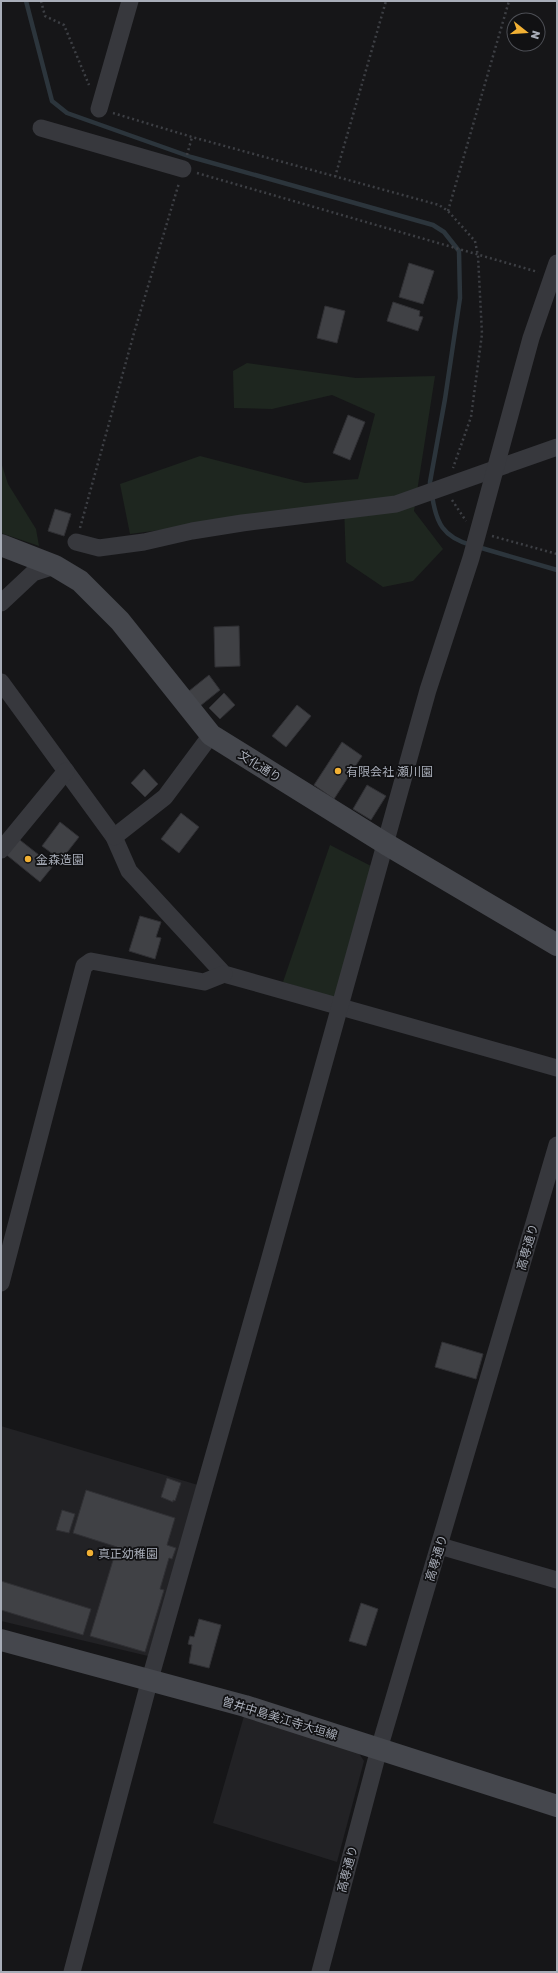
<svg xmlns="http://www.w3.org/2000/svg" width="558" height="1973" font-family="'Golos Text','Noto Sans JP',sans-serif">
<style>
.built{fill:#222225}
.green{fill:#1e261f}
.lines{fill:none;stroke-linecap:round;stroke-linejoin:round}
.stream{stroke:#2c353c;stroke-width:4.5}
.building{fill:#404145;stroke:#303034}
.path{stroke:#3d3f44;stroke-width:2.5;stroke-dasharray:2 3;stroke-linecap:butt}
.street{stroke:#37383d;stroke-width:17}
.secondary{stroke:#45474d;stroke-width:22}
.poi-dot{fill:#f2b134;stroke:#111113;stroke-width:1.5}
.labels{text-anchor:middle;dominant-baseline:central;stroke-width:3.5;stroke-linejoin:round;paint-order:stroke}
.street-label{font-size:12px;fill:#a8adb8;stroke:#111113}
.poi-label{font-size:12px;fill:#a8adb8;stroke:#111113;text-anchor:start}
</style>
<rect width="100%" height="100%" fill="#161618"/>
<g class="built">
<path d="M1,1426l197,59 -50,171 -147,-35z"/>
<path d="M244,1716l114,36 6,9 -27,101 -124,-39z"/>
</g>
<g class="green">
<path d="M247,363l109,15 79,-2 -21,135 29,38 -30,32 -30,6 -37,-25 -2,-56 -214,28 -10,-50 80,-28 105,27 53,-4 17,-65 -43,-19 -60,14 -38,-1 -1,-37z"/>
<path d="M1,462l7,22 28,45 3,17 -38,-13z"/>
<path d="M330,845l43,22 -38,131 -52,-16z"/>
</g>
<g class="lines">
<g class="stream">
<path d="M26,1l26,100 15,12 124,44 242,68 11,7 15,19 1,47 -15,101 -15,83v6"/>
<path d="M432,495c4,28 11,42 39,50"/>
<path d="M478,547l79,23"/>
</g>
</g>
<g class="building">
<path d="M409,263l25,8 -11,33 -24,-7z"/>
<path d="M393,302l27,9 -1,5 4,1 -5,14 -31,-10z"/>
<path d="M325,306l20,5 -8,32 -20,-5z"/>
<path d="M348,415l17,7 -15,38 -17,-7z"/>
<path d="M55,509l16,5 -7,22 -16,-5z"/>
<path d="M239,626l1,40 -25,1 -1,-40z"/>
<path d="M209,675l11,15 -20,16 -11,-15z"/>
<path d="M224,693l11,12 -15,14 -11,-11z"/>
<path d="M297,705l14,11 -25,31 -14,-11z"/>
<path d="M342,742l20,14 -28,43 -20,-14z"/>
<path d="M144,769l14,15 -13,13 -14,-14z"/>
<path d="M367,785l19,11 -15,24 -18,-11z"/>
<path d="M181,813l18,14 -20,26 -18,-14z"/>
<path d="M60,822l19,15 -18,23 -19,-14z"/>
<path d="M16,837l37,29 -13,16 -37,-30z"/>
<path d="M140,916l21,6 -5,15 5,1 -6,21 -26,-8z"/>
<path d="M442,1342l41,12 -7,25 -41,-12z"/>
<path d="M167,1478l14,5 -6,18 -2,-1v2l-12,-5z"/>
<path d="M86,1490l89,28 -8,27 9,3 -4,11 -3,-1 -9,31 4,1 -19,62 -55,-16 27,-89 -44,-14z"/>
<path d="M62,1510l13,4 -6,19 -13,-3z"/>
<path d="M1,1581l90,28 -8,26 -82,-25z"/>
<path d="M361,1603l17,6 -12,37 -17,-5z"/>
<path d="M199,1619l22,6 -12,43 -20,-5 3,-18 -4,-1 2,-8 4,1z"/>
</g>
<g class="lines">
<g class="path">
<path d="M41,1l4,15 19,9 25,60"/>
<path d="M113,113l79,24 247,68 9,6 27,30 3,15 4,78 -11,83 -18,51"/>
<path d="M187,155l5,-18"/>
<path d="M197,173l341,99"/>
<path d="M335,177l51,-176"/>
<path d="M448,211l61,-210"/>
<path d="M452,500l14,21"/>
<path d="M80,528l54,-195 45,-150"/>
<path d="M492,536l65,18"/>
</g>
<g class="street">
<path d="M99,109l31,-108"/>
<path d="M41,128l142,41"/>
<path d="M76,542l23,6 45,-6 48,-11 50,-8 154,-19 161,-57"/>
<path d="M1,603l32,-30 22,-7"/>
<path d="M1,682l113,155 15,34 95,103 333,94"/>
<path d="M114,837l51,-40 46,-62"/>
<path d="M1,850l65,-79"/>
<path d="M1,1283l83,-317 7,-5 113,21 20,-8"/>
<path d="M440,1546l117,34"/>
<path d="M72,1972l78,-293 117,-411 161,-578 43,-132 60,-220 26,-75"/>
<path d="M320,1972l59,-223 178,-604"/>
</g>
<g class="secondary">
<path d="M1,545l54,21 25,15 40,40 91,114 175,109 171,101"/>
<path d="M1,1640l244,66 312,100"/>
</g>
</g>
<g class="poi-dot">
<circle cx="338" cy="771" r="4"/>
<circle cx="28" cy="859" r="4"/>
<circle cx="90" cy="1553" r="4"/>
</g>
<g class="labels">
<g class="street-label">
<text transform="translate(260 766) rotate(32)">文化通り</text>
<text transform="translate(527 1247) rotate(-74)">高専通り</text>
<text transform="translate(436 1558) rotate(-73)">高専通り</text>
<text transform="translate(280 1718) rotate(17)">曽井中島美江寺大垣線</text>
<text transform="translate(347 1869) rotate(-75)">高専通り</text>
</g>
<g class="poi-label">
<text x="346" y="771">有限会社 瀬川園</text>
<text x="36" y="859">金森造園</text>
<text x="98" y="1553">真正幼稚園</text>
</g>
</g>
<rect width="558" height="1973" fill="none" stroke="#a8adb8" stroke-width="4"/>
<g transform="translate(526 32) rotate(107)"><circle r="19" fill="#111113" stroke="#4d4f55"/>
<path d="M0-3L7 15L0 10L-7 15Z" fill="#f2b134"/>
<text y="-6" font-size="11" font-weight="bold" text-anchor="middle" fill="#a8adb8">N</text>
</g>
</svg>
